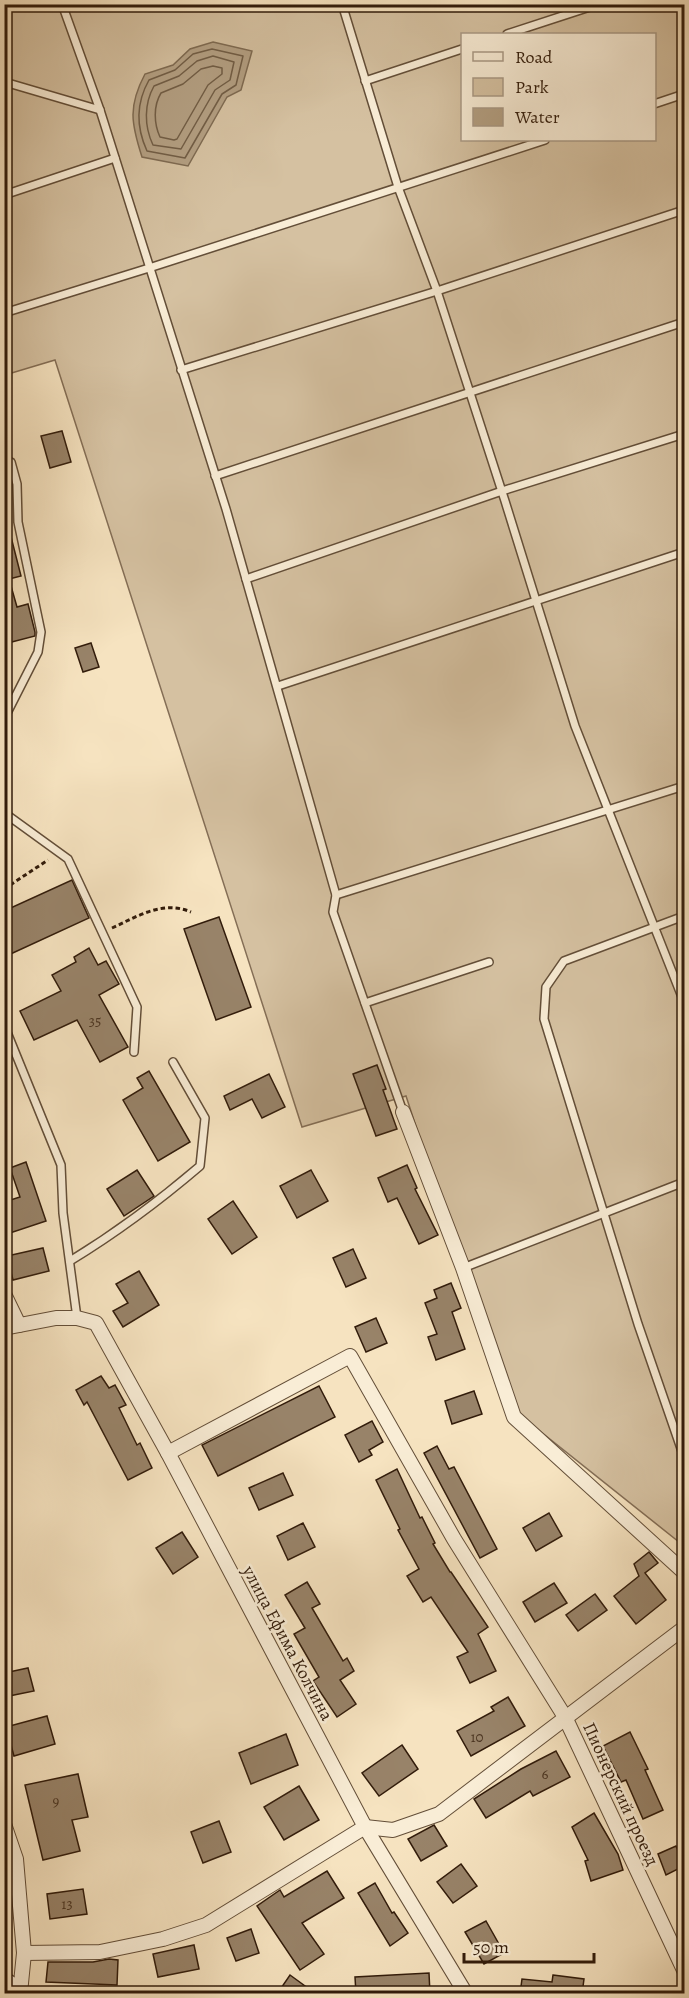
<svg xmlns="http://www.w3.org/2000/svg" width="689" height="1998" font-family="Alegreya,serif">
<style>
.green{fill:#d5c1a1;stroke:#846e56;stroke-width:1.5;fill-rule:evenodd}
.water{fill:#b39f82;stroke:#7f6b52;stroke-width:1.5}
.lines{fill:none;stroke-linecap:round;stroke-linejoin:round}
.shore{stroke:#725e46;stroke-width:1.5}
.building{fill:#988369;stroke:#321c0b;stroke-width:1.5}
.lane-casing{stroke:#634e38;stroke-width:10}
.street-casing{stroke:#634e38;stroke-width:16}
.secondary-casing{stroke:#321c0b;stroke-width:22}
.path{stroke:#321c0b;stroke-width:3;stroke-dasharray:4.5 3;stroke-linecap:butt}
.lane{stroke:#f9edd6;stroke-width:7}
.street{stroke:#f9edd6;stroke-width:14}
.secondary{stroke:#f9edd6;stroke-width:20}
.labels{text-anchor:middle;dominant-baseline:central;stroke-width:5;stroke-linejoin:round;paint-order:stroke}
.number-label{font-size:15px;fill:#4c3622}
.street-label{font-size:18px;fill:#321c0b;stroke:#f9edd6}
</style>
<rect width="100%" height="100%" fill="#f6e3c0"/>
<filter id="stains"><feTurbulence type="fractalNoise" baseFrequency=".00333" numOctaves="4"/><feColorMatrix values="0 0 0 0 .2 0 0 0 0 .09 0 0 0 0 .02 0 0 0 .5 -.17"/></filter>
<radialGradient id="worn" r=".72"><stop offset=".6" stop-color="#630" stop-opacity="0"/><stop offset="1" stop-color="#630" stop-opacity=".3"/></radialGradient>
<path class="green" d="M5,5h679v1541l-177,-141 -101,-309 -104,31 -247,-767 -50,15zM462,34h192v106h-192z"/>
<path class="water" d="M213,42l39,9 -11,39 -14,7 -39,69 -46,-9c-11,-34 -14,-51 3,-83l28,-9 17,-16z"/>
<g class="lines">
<g class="shore">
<path d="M212,49l31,7 -7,29 -14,9 -37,64 -38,-7c-11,-24 -11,-48 2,-71l26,-10 18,-16z"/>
<path d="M213,56l21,6 -4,18 -15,10 -34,59 -28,-4c-9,-19 -9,-41 1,-59l25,-10 18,-15z"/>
<path d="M213,66l9,2v6l-14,11 -31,54 -3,1 -14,-3c-6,-13 -7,-31 1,-44l22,-9 18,-15z"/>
</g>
</g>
<g class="building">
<path d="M62,431l9,31 -21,6 -9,-32z"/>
<path d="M9,529l12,47 -12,3 8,28 11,-3 7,28v4l-31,8v-114z"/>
<path d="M91,643l8,24 -16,5 -8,-24z"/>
<path d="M72,880l17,38 -85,39v-46z"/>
<path d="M219,917l32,90 -35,13 -32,-91z"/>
<path d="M89,948l9,17 8,-4 13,23 -20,11 29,52 -28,15 -23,-42 -43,20 -14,-29 41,-20 -9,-16 24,-13 -2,-5z"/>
<path d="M377,1065l9,24 -3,1 14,39 -21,7 -23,-62z"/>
<path d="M149,1071l41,71 -32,19 -35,-61 20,-12 -6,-10z"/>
<path d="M269,1074l16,33 -23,11 -10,-19 -22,11 -6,-14z"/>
<path d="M26,1162l20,59 -42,14v-33l16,-5 -10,-29z"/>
<path d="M407,1165l10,23 -2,1 23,46 -19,9 -22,-46 -9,4 -10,-24z"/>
<path d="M137,1170l17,26 -30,20 -17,-27z"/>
<path d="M311,1170l17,31 -31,17 -17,-32z"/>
<path d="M233,1201l24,36 -25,17 -24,-35z"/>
<path d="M43,1248l6,23 -36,9 -6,-24z"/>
<path d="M353,1249l13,29 -20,9 -13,-29z"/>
<path d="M139,1271l20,34 -36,22 -10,-16 15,-8 -12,-19z"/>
<path d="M451,1283l10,25 -9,4 13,37 -29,11 -8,-23 9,-3 -12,-31 12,-5 -3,-8z"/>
<path d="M376,1318l11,25 -21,9 -11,-25z"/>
<path d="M101,1376l8,12 6,-3 11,20 -7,3 18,37 3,-2 12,25 -24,12 -41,-78 -3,3 -8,-15z"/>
<path d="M319,1386l16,31 -117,59 -16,-31z"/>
<path d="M474,1391l8,23 -30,10 -7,-23z"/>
<path d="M372,1421l11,21 -14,8 3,5 -13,7 -14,-27z"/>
<path d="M437,1446l12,23 5,-2 43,82 -17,9 -56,-105z"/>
<path d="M397,1469l23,49 2,-1 13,26 -2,1 17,28h1l37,55 -10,7 18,37 -26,12 -13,-26 11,-5 -37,-55 -8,5 -16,-26 12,-7 -21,-39 2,-1 -24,-49z"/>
<path d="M283,1473l10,22 -34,15 -10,-22z"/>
<path d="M549,1513l13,23 -26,15 -13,-23z"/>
<path d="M303,1523l12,24 -27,13 -11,-24z"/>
<path d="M182,1532l16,25 -25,17 -17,-26z"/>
<path d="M649,1552l9,11 -13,10 21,27 -30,24 -22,-28 25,-20 -5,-12z"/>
<path d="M307,1582l13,22 -8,4 31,53 4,-3 7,13 -14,9 16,24 -19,13 -24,-36 6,-4 -25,-43 11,-6 -20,-33z"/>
<path d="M554,1583l13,20 -32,19 -12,-20z"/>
<path d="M595,1594l12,16 -29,21 -12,-16z"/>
<path d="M28,1668l6,23 -30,6v-24z"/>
<path d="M508,1697l17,29 -54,30 -14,-25 37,-20 -3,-4z"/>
<path d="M47,1716l8,28 -41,12 -8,-29z"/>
<path d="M630,1732l18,37 -3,1 18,40 -20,9 -17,-39 -5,2 -18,-36z"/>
<path d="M286,1734l12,31 -47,19 -12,-31z"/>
<path d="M402,1745l16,24 -39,27 -17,-23z"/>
<path d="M556,1751l14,26 -37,19 -3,-5 -44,27 -12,-19 47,-30z"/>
<path d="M78,1774l10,43 -16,3 8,31 -37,9 -18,-75z"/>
<path d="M299,1786l20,34 -35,20 -20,-33z"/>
<path d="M594,1813l24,41 5,16 -32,11 -6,-20 3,-1 -16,-33z"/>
<path d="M219,1821l12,31 -28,11 -12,-31z"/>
<path d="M434,1825l13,21 -26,15 -13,-22z"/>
<path d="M676,1846l8,20 -18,9 -8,-21z"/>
<path d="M461,1864l16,22 -24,17 -16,-21z"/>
<path d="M327,1871l17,27 -42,25 22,31 -24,16 -43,-64 23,-16 4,7z"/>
<path d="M375,1883l17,30 2,-1 14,21 -18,13 -32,-53z"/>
<path d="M83,1889l4,25 -37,5 -3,-25z"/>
<path d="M486,1921l18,32 -20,11 -19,-32z"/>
<path d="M251,1929l8,24 -23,8 -9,-23z"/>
<path d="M194,1945l5,24 -41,8 -5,-23z"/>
<path d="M109,1959l9,1 -1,25 -71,-3 2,-20h45z"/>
<path d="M429,1973l1,21h-74l-1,-17z"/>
<path d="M290,1975l26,19h-39z"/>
<path d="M553,1975l31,4 -2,15h-62l2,-15 30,3z"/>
</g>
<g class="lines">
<g class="lane-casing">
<g id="lane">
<path d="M62,4l38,106 126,399 110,386 -3,17 70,200"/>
<path d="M342,4l56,183 39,104 68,210 70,225 109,276"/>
<path d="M507,34l92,-30"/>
<path d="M365,81l97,-32"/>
<path d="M4,83h4l92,27"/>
<path d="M654,104l30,-10"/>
<path d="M4,195l111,-37"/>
<path d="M4,313l145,-45 396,-128"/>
<path d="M181,370l256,-79 247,-81"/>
<path d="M4,460l7,2 6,22 1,38 23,110 -3,20 -34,67"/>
<path d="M215,476l469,-154"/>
<path d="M246,579l256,-88 182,-57"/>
<path d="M278,686l406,-134"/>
<path d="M4,816l6,1 58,42 69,148 -3,45"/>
<path d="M336,895l348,-109"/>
<path d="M684,916l-120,45 -18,26 -2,32 94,305 46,133"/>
<path d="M365,1003l124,-41"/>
<path d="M4,1025l57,140 2,48 14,105"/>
<path d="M70,1261c46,-28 89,-60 130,-95l5,-48 -32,-56"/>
<path d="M463,1268l221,-86"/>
</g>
</g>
<g class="street-casing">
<g id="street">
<path d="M403,1112l60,156 51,149 170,155"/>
<path d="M4,1294l15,31"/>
<path d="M4,1328l52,-10h21l19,5 72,130 197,374 101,167"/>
<path d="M168,1453l182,-97 104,183 111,178 119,253"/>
<path d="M4,1824l12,35 8,94 -4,40"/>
<path d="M365,1827l28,3 46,-16 245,-186"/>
<path d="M24,1953l76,-1 63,-13 43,-14 159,-98"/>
</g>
</g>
<g class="secondary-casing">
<path id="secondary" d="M4,1982l16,12"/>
</g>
<g class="path">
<path d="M4,889l44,-29"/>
<path d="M112,928c26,-12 51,-28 79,-16"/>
</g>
<use href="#lane" class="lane"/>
<use href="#street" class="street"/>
<use href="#secondary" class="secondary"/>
</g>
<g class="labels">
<g class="number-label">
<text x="95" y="1021">35</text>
<text x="477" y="1737">10</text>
<text x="545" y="1774">6</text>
<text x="56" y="1801">9</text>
<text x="67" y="1904">13</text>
</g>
<g class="street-label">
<text transform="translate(288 1643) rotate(62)">улица Ефима Колчина</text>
<text transform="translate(621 1794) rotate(65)">Пионерский проезд</text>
</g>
</g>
<rect width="689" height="1998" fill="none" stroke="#f6e3c0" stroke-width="24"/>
<rect x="6" y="6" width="677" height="1986" fill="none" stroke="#321c0b" stroke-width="3"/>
<rect x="12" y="12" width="665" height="1974" fill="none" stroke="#321c0b" stroke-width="1.5"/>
<rect x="461" y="33" width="195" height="108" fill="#f9edd6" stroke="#a99985" stroke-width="1.5"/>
<rect x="473" y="52" width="30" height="9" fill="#f9edd6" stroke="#a99985" stroke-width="1.5"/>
<text x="515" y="63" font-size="18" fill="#321c0b">Road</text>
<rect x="473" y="78" width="30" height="18" fill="#d5c1a1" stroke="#a99985" stroke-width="1.5"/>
<text x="515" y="93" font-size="18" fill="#321c0b">Park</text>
<rect x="473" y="108" width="30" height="18" fill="#b39f82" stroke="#a99985" stroke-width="1.5"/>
<text x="515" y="123" font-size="18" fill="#321c0b">Water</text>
<path d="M464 1953v9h130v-9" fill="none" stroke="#321c0b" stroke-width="3"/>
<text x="473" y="1953" font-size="18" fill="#321c0b" stroke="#f9edd6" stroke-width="4.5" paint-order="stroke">50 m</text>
<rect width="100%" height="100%" filter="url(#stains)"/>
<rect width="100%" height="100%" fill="url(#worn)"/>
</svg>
